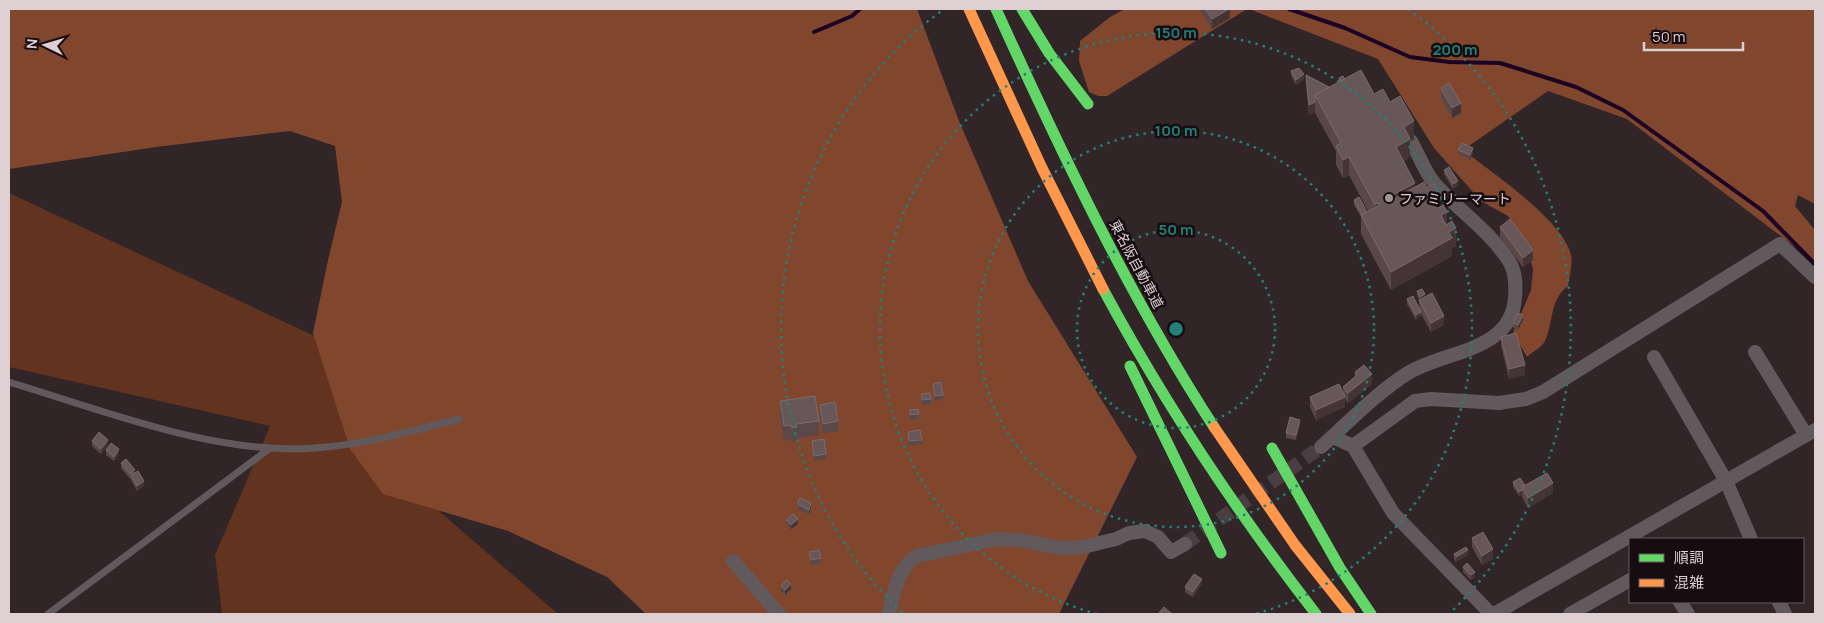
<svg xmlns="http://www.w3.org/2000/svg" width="1824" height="623" font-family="Manrope,'Noto Sans JP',sans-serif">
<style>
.green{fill:#62331e}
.forest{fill:#81472e}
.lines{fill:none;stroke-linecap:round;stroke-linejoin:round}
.stream{stroke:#1b0323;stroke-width:4}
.street-tunnel{stroke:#4b3e42;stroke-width:14;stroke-dasharray:14 7;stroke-linecap:butt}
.lane{stroke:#62595c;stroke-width:7}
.street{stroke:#62595c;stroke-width:14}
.fast{stroke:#63d668;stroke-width:11}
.slow{stroke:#ff974d;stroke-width:11}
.wall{fill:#5a4849}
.shaded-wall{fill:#443436}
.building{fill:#685758;stroke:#7b6a6b}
.ring{fill:none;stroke:#247f78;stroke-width:2.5;stroke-dasharray:2.5 5}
.poi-dot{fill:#a19496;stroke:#170d10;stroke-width:2}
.labels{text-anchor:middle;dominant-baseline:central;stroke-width:5;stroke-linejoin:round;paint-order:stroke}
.poi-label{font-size:14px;fill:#decfd2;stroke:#170d10;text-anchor:start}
.street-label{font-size:14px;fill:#decfd2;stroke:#170d10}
.centre{fill:#247f78;stroke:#170d10;stroke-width:2.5}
.ring-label{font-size:15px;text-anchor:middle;font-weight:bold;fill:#247f78;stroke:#170d10;stroke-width:5;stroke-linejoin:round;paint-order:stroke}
</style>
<rect width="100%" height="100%" fill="#312528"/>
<path class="green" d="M9,193l327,153 73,139 149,129h-336l-7,-59 55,-129 -261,-59z"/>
<g class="forest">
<path d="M9,9h908l42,112 69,160 109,176 -78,157h-413l-39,-37 -99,-46 -125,-37 -33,-45 -37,-116 15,-73 14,-58 -7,-56 -45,-15 -134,16 -147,22z"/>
<path d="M1125,9h122l-140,87h-9l-9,-4 -10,-31 1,-20 30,-24z"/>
<path d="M1249,9h566v195l-17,-9 -3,11 20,24v32l-188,-143 -79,-28 -85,59c28,22 100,70 108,105 2,9 -2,22 -3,31 -19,14 -14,36 -23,55 -3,6 -13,11 -18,16l-14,-24 18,-43 2,-21 -8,-28 -17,-25 -27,-15 -47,-53 -56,-89z"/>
</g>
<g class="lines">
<g class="stream">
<path d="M1289,9l56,19 65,29 39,5 51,1 76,24 47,23 140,101 52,53"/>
<path d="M814,32l38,-16 8,-7"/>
</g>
<path class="street-tunnel" d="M1185,544l136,-97"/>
<g class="lane">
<path d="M9,382c93,28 208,74 306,66 49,-3 96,-17 144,-29"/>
<path d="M48,614l221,-165"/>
</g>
<g class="street">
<path d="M1755,352l51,83"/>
<path d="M1654,357l72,124 89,-51"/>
<path d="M1333,437l20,9 40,67 98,101"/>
<path d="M1353,446l62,-45 16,-2 68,4 27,-4 17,-7 237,-148 35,33"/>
<path d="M1321,447c28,-25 54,-53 87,-74 38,-23 103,-21 107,-75 1,-13 1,-26 -6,-37 -20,-31 -50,-50 -74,-77 -10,-11 -16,-29 -24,-43"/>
<path d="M733,561l46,53"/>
<path d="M1680,602l8,12"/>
<path d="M1779,602l6,12"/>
<path d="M889,614c5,-21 8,-46 28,-58l80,-17 23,1 40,8 23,-1 33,-8 13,-6 16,-2 13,6 13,15 14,-8"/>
<path d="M1494,614l232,-133 25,58"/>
<path d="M1570,614l60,-34"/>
</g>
<g class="fast">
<path d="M996,9c65,143 132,285 218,418"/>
<path d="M1022,9l27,44 39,51"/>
<path d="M1103,289c62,115 133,222 213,325"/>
<path d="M1130,366l91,187"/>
<path d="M1272,448l68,120 31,46"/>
</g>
<g class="slow">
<path d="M969,9l73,159 61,121"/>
<path d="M1214,427l81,118 55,69"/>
</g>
</g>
<g class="wall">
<path d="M1199,9h31v9l-18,11z"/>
<path d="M1291,71l13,8 -8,6 -5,-10z"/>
<path d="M1306,75l23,12 10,-5v-4l6,1 45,23 24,38 -4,1v16l-6,4 11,26 22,20 10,17 9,22 -4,2v8l-61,34 -30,-56v-17l-7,-12v-5l13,12 1,-1 -19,-36 -6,3 -7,-13v-14l-21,-38v-1l-6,3 -3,-30z"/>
<path d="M1441,88l20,25 -9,5 -11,-20z"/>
<path d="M1458,150l15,3 -3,7 -12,-6z"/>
<path d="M1444,170l14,16 -5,3 -9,-15z"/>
<path d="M1500,227l33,33 -10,7 -23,-30z"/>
<path d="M1417,291l8,6 19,28 -13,7 -10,-18v2l-5,4 -9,-16v-5l12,9v-8l-2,-4z"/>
<path d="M1523,320l-5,10 -5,-2v-5z"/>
<path d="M1501,337l24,38 -16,4 -8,-33z"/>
<path d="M1355,372l17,12 -24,19 -3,-4v8l-29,13 -6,-13v-10l33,-4v-6l12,-10z"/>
<path d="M933,384l10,11v4l-8,2z"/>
<path d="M921,394l10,5v5l-9,1z"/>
<path d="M780,401l39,20v14l-22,3v3l-5,1 -1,-3 -7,1 -4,-25z"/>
<path d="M820,405l18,16v10l-15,2 -3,-19z"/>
<path d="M910,410l9,4v5l-9,1z"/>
<path d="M1300,424l-4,16 -10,-2v-5z"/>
<path d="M908,432l14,8v4l-13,2z"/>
<path d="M92,441l16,4 -7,9 -9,-8z"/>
<path d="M812,441l14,13v5l-12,2 -2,-16z"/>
<path d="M106,450l13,4 -5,7 -8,-6z"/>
<path d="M121,463l14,10 9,13 -7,5 -6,-11v-1h-1l-9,-11z"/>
<path d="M1513,482l12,3 28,8 -25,15 -6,-11v-2l-3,1 -6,-9z"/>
<path d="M798,502l13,6 -2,6 -10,-4 -1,-3z"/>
<path d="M786,520l12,4 -7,5 -5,-4z"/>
<path d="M1472,538l21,21 -11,6 -10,-18z"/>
<path d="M809,552l12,6v5l-10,2z"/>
<path d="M1454,554l14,1 -12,7 -2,-3z"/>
<path d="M1463,567l12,10 -4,3 -8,-8z"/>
<path d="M1202,584l-9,13 -8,-5v-5z"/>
<path d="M781,586l10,3 -6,6 -4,-4z"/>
</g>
<g class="shaded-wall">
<path d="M1229,9h1v9l-18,11v-10z"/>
<path d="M1304,74v5l-8,6v-5z"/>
<path d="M1315,102v10l-6,3v-10z"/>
<path d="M1461,103v10l-9,5v-10z"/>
<path d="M1414,121v19l-4,1v16l-14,8v-18l8,-20z"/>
<path d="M1473,148v5l-3,7v-5z"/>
<path d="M1349,157v18l-6,3v-18z"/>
<path d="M1458,181v5l-5,3v-5z"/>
<path d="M1415,183v18l-30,17v-19z"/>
<path d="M1437,191v19l-6,-15z"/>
<path d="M1378,203v18l-3,2v-18z"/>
<path d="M1447,212v19l-6,-16z"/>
<path d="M1456,228v18l-4,2v8l-61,34v-18l58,-40z"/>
<path d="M1533,250v10l-10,7v-9z"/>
<path d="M1425,294v5l-5,3v-5z"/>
<path d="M1421,312v4l-5,4v-5z"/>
<path d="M1523,315v5l-5,10v-5z"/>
<path d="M1444,316v9l-13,7v-9z"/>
<path d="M1525,365v10l-16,4v-10z"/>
<path d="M1372,374v10l-24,19v-10z"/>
<path d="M1345,397v10l-29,13v-10z"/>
<path d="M1300,420v4l-4,16v-5z"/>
<path d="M108,440v5l-7,9v-5z"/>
<path d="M119,449v5l-5,7v-4z"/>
<path d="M144,481v5l-7,5v-5z"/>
<path d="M1553,483v10l-25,15v-10z"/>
<path d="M1522,490v5l-3,1v-4z"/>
<path d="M811,503v5l-2,6v-4z"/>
<path d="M798,519v5l-7,5v-4z"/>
<path d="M1493,549v10l-11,6v-9z"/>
<path d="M1468,550v5l-12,7v-5z"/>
<path d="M1475,572v5l-4,3v-5z"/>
<path d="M1202,579v5l-9,13v-5z"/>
<path d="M791,584v5l-6,6v-5z"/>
</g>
<g class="building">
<path d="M1205,9h24l-17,10z"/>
<path d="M1299,68l5,6 -8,6 -5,-9z"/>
<path d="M1361,70l13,24 9,-5 7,13 10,-6 14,25 -10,6 6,12 -14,8 19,36 -30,16 2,4 37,-21 3,6 6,-4 4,7 -6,4 7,13 5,-3 4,7 -6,3 5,10 6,-4 4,7 -7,4 3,6 -61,34 -30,-57 19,-10 -2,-2 -3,2 -26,-48 -6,3 -7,-14 5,-3 -26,-48z"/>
<path d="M1306,75l23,12 -14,8v7l-6,3z"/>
<path d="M1343,76l2,3 -5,2 -1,-3z"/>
<path d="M1449,83l12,20 -9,5 -11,-20z"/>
<path d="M1462,143l11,5 -3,7 -12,-5z"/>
<path d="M1449,167l9,14 -5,3 -9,-14z"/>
<path d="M1359,197l8,15 -5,3 -8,-15z"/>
<path d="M1510,219l23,31 -10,8 -23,-31z"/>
<path d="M1422,289l3,5 -5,3 -3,-6z"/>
<path d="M1432,293l12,23 -13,7 -12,-23z"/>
<path d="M1413,296l8,16 -5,3 -9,-16z"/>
<path d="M1518,313l5,2 -5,10 -5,-2z"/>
<path d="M1516,333l9,32 -16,4 -8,-32z"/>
<path d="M1364,365l8,9 -24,19 -5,-6 14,-12 -2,-3z"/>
<path d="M941,382l2,13 -8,1 -2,-12z"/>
<path d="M1339,384l6,13 -29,13 -6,-13z"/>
<path d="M930,393l1,6 -9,1 -1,-6z"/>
<path d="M815,396l4,25 -23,3 1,3 -5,1 -1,-3 -7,1 -4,-25z"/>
<path d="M835,402l3,19 -15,3 -3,-19z"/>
<path d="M918,409l1,5 -9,1v-5z"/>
<path d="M1290,417l10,3 -4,15 -10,-2z"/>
<path d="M920,430l2,10 -13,1 -1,-9z"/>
<path d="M99,432l9,8 -7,9 -9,-8z"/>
<path d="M824,439l2,15 -12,2 -2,-15z"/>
<path d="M111,443l8,6 -5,8 -8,-7z"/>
<path d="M126,459l9,11 -5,4 -9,-11z"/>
<path d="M138,471l6,10 -7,5 -6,-11z"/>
<path d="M1547,473l6,10 -25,15 -6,-11z"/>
<path d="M1520,478l5,7 -3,2v3l-3,2 -6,-10z"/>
<path d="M800,498l11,5 -2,7 -10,-5 -1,-3z"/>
<path d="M793,514l5,5 -7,6 -5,-5z"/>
<path d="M1483,532l10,17 -11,7 -10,-18z"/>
<path d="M1466,547l2,3 -12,7 -2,-3z"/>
<path d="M819,550l2,8 -10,2 -2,-8z"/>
<path d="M1467,563l8,9 -4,3 -8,-8z"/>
<path d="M1194,574l8,5 -9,13 -8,-5z"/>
<path d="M787,580l4,4 -6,6 -4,-4z"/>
<path d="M1164,607l8,7h-14z"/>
</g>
<g class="ring">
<circle cx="1176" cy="329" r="99"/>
<circle cx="1176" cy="329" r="198"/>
<path d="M1097 614A296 296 0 1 1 1255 614"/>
<path d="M902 613A395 395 0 0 1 944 9M1408 9A395 395 0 0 1 1450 613"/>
</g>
<circle class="poi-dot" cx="1389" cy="198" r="5"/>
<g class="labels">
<g class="poi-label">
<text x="1399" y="198">ファミリーマート</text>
</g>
<g class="street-label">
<text transform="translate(1137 264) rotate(62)">東名阪自動車道</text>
</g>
</g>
<circle cx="1176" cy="329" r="8" class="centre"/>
<g class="ring-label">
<text x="1176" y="38">150 m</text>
<text x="1455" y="55">200 m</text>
<text x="1176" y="136">100 m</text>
<text x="1176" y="235">50 m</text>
</g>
<rect width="1824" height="623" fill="none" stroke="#decfd2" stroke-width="20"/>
<rect x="1629" y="538" width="175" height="65" fill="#170d10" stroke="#675b5e"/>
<rect x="1639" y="554" width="25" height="8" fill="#63d668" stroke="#675b5e"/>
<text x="1674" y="563" font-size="15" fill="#decfd2">順調</text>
<rect x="1639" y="579" width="25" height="8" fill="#ff974d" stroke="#675b5e"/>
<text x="1674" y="588" font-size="15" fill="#decfd2">混雑</text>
<g transform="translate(45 45) rotate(275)" stroke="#170d10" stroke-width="4" paint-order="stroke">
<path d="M0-4L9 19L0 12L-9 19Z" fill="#decfd2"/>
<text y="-8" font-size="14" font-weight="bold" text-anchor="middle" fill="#decfd2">N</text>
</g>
<path d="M1644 42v8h99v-8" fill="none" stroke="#decfd2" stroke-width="2.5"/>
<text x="1652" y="42" font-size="15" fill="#decfd2" stroke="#170d10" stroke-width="4" paint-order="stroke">50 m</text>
</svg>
